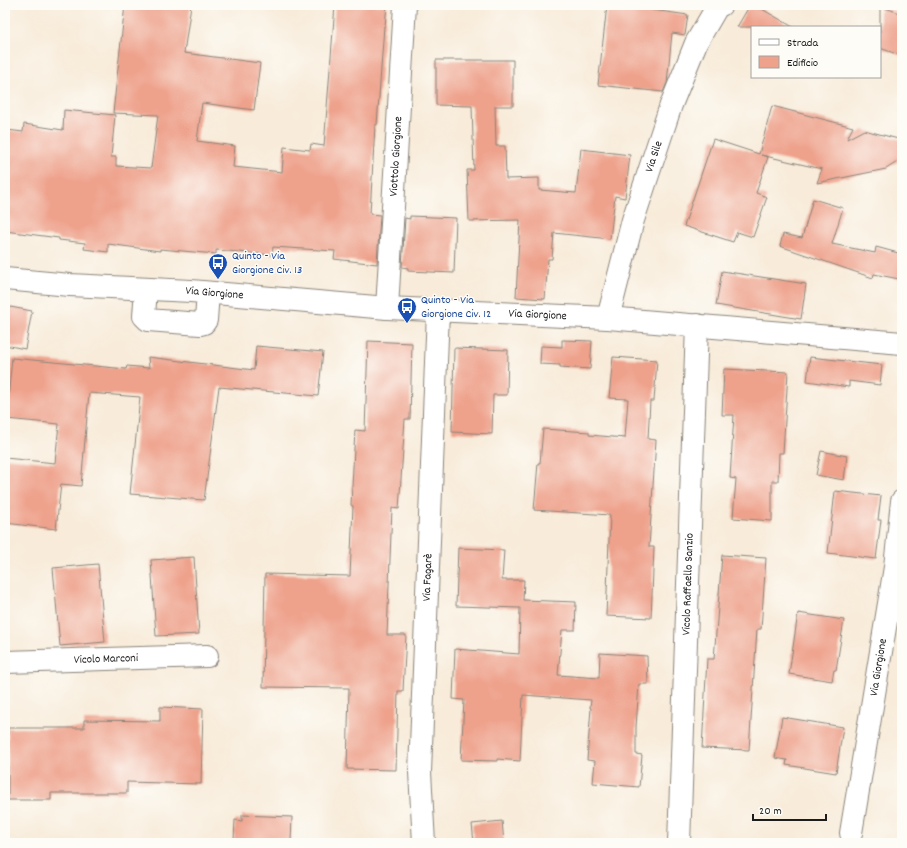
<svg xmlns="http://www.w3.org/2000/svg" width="907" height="848" font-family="Dekko,sans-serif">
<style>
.building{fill:#eea18b}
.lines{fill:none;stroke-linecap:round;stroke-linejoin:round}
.minor-casing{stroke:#8a847a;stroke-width:24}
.minor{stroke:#fff;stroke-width:22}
.labels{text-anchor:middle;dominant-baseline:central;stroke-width:3;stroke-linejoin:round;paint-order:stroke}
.street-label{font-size:12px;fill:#1c1c1c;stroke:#fdfcf7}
.transit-label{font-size:12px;fill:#164399;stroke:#fdfcf7;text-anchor:start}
</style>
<rect width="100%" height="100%" fill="#fdfcf7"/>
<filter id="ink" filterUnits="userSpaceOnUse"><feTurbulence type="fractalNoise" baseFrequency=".025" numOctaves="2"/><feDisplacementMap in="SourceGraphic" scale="8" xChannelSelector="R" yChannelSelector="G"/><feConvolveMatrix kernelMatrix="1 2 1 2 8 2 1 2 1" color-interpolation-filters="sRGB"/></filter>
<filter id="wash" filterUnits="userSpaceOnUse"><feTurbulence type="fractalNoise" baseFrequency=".012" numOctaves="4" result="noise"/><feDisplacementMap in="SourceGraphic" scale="16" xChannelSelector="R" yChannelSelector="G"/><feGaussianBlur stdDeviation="0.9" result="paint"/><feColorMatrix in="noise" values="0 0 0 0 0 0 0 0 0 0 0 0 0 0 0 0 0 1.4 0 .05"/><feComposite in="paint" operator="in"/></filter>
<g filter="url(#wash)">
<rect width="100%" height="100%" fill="#f8ebd9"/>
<g id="blocks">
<g class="building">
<path d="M125,5h66l-7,48 76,10 -6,47 -52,-7 -5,38 38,5 -2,21 49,5 2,-25 26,3 1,-6 13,2 11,-141h52l-2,21h-1l-7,99h-2l-5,89 10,1 -3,49 -43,-5 1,-8 -62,-4 -1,8 -56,-5v4l-56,-5v2l-52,-7v8l-24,-3 1,-6 -26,-3v-2l-54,-7v-87l2,-14 16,2 1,-8 39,6 1,-20 51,5 -4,42h5v9l35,2 7,-53 -45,-2z"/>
<path d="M607,5h24v2l57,8 -3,20 -13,-2 -5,50 -4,9 -65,-7z"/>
<path d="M750,5h5l38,22h-56z"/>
<path d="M880,6l22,8v42l-22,-8z"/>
<path d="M436,60h77v46h-18l1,40h9l1,33 33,-1v12l37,3 5,-44 49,6 -5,43 -10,-2 -5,43 -56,-6 -2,26h-4l-3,40 -29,-2 4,-77 -51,1 -2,-51h7l-2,-64 -36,-1z"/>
<path d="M772,106l81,21 -6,12 17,-9 38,10v19l-16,10 -69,14 5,-14 -61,-14 7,2 -12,36 11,4 -14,40 -16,-5 -4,10 -49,-16 29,-87 46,15z"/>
<path d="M813,199l30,9 -11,36 43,9 1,-6 26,7v10l-3,15 -25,-5 -1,4 -93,-32 3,-12 19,4z"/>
<path d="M410,216l46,2 -2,55 -46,-2v-3l-6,-1 3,-49 5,1z"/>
<path d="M722,271l84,13 -5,35 -85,-14z"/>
<path d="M5,306l27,5 -7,38 -20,-4z"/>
<path d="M562,340l30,1 -2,28 -30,-2v-2l-20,-1 1,-18 21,1z"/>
<path d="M368,341l44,2 -2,76h-5l-6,90 -7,-1 -5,127h19l-3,56h-5l-2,79 -49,-1 2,-81 -86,-1 2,-113 85,2 3,-70 -2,-1 4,-75 10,1z"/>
<path d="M256,346l67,6 -5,44 -99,-9 -15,113 -74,-6 10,-97 -51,-4 -8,93 -20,-2 -5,45 -51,-6v-65l50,5 4,-39 -53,-5 6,-61 114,11 1,-3 22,2 -1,-11 106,13z"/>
<path d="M454,348l54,2 -1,45h-14l-1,39 -40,-2z"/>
<path d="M613,357l44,3 -3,41h-4l-2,38 8,1 -7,107h5l-3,71 -45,-2 4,-101 -76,-5 4,-47h2l3,-34 46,3v3l36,3 3,-39 -19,-1z"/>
<path d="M810,357l72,8 -2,20 -31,-4v6l-42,-6z"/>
<path d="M724,369l64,3 -5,81h-4l-1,28h-6v40l-39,-3 3,-39 -6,-1 4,-63h-12z"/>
<path d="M821,451l26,5 -3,24 -28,-5z"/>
<path d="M835,491l46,5 -3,24h3l-5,39 -48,-6z"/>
<path d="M458,548l46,2 -2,30h22l-1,20 53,2 -1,28h-13l-4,45 41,3 1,-25 47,3 1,28h-9l-3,43v27l6,1 -3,32 -46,-4 2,-22 -8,-1 4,-52h-1l1,-8 -68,-5 -3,66 -23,-2v2l-36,-1 3,-60 -11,-1 2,-50 64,5 1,-46 -64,-2z"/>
<path d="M722,555l44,3 -5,71h-4l-8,121 -47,-2 5,-89h7z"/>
<path d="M194,557l5,77 -43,2 -5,-76z"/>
<path d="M98,564l7,78 -45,4 -7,-78z"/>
<path d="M798,613l46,7 -8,50h-2l-2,11 -43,-7z"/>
<path d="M160,707l43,2 -2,75 -74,-2v11h-76v7h-43v-72h76v-8l76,1z"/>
<path d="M782,717l61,10 -7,46 -50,-8 1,-5 -12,-2z"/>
<path d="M242,815l50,2 -1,25 -57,-2 1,-20 7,1z"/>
<path d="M502,821l2,22h-30l-2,-19z"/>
</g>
</g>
</g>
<g filter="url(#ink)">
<use href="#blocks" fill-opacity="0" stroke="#8a847a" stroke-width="1"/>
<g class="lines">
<g class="minor-casing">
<g id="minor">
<path id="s1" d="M5,279l65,6 121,6 196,17 221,10 294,25"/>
<path d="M146,289l-2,27 4,4 52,4 4,-1 2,-3 2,-27"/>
<path id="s2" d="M387,308l18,-303"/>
<path id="s3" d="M608,318l25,-98 38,-115 25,-62 21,-36 4,-2"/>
<path id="s4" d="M5,662l202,-6"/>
<path id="s5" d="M851,833l44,-266 7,-66"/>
<path id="s6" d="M424,843l-4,-71 18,-461"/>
<path id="s7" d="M679,843l18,-518"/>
</g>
</g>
<use href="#minor" class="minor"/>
</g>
</g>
<defs>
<g id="bus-pin" transform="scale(1)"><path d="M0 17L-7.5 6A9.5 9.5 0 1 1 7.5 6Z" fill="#1a4fb4" stroke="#fdfcf7"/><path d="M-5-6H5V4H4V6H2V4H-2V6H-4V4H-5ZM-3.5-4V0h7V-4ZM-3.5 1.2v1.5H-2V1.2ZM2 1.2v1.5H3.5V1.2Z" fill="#fff"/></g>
</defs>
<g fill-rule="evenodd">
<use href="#bus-pin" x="218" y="263"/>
<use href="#bus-pin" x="407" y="307"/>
</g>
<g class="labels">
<g class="street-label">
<text stroke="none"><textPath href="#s2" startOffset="152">Viottolo Giorgione</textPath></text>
<text stroke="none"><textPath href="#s3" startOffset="168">Via Sile</textPath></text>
<text stroke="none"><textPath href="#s1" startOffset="210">Via Giorgione</textPath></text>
<text stroke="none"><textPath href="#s1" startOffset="534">Via Giorgione</textPath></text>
<text stroke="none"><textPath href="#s6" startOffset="266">Via Fagarè</textPath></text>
<text stroke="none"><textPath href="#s7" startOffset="259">Vicolo Raffaello Sanzio</textPath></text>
<text stroke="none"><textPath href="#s4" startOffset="101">Vicolo Marconi</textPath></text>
<text stroke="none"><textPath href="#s5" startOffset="168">Via Giorgione</textPath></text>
</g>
<g class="transit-label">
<text x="232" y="256">Quinto - Via<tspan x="232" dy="14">Giorgione Civ. 13</tspan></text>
<text x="421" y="300">Quinto - Via<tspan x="421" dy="14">Giorgione Civ. 12</tspan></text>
</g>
</g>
<rect width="907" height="848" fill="none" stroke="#fdfcf7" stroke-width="20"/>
<rect x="751" y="26" width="130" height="52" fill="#fdfcf7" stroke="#a3a29f"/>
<rect x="759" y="39" width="20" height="6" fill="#ffffff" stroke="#a3a29f"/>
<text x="787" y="46" font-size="12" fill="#1c1c1c">Strada</text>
<rect x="759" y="56" width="20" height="12" fill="#eea18b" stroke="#a3a29f"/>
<text x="787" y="66" font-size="12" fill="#1c1c1c">Edificio</text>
<path d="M753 814v6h73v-6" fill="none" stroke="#1c1c1c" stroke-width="2"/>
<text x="759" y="814" font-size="12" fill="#1c1c1c" stroke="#fdfcf7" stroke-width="3" paint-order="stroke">20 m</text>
</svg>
